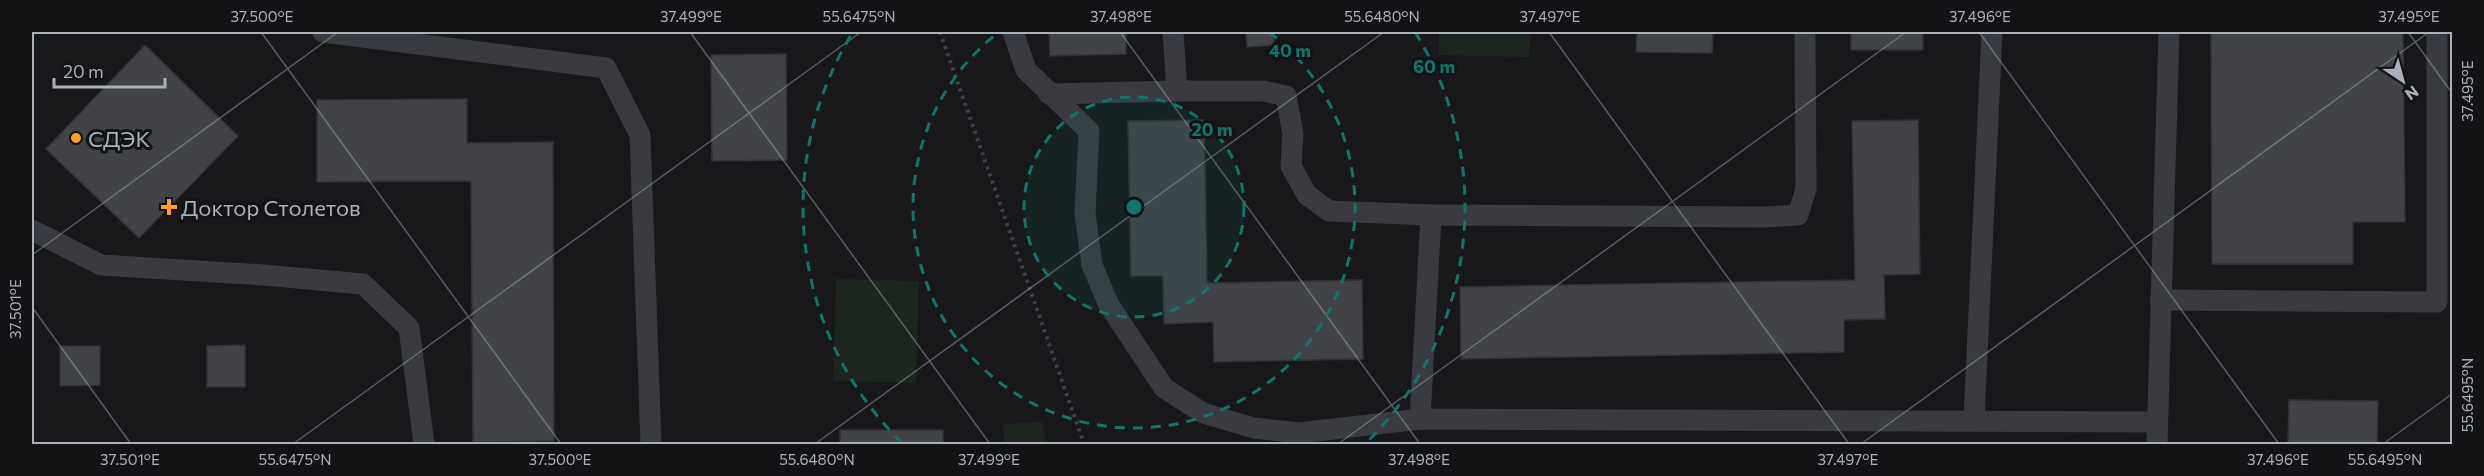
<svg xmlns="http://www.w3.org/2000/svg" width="2484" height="476" font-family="Commissioner,sans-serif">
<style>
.green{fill:#1d261e}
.building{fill:#424347;stroke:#323237;stroke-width:1.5}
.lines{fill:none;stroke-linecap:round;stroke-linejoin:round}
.path{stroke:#3f4247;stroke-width:4;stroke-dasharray:3 4.5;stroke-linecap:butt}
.lane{stroke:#393b40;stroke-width:21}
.ticks{fill:none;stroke:#a9b1bb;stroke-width:1.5;stroke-opacity:0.45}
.ring{fill:none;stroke:#0f766e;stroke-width:3;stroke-dasharray:10 8}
.poi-dot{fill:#ff9e2b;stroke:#131315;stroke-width:2}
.labels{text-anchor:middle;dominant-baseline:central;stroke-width:6;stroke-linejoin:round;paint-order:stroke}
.poi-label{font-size:22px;fill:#a9b1bb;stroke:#131315;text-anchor:start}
.centre{fill:#0f766e;stroke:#131315;stroke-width:3}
.ring-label{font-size:18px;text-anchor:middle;font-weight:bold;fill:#0f766e;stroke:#131315;stroke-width:6;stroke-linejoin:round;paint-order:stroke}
.neatline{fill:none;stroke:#a9b1bb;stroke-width:2}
.ticks-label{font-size:15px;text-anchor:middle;fill:#a9b1bb}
</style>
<rect width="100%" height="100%" fill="#18181a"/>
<g class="green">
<path d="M1439,32h91l-1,25 -90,-2z"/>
<path d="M836,279l83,2 -3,102 -83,-2z"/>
<path d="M1042,422l5,22h-43l-1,-20z"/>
</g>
<g class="building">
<path d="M1049,32h77v22l-76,2z"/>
<path d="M1246,32h28v13l-27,2z"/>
<path d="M1637,32h76l-1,21 -76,-1z"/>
<rect x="1851" y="32" width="72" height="18"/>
<path d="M2211,32h192l2,190h-52v42h-141z"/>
<path d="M145,45l93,91 -99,102 -93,-89z"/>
<path d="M786,54l1,106 -75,1 -1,-106z"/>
<path d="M467,99v44l86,-1 1,299 -81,1 -2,-261 -154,1v-82z"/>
<path d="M1204,120l3,163 155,-3 1,79 -149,3 -1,-40 -49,2 -1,-48h-32l-3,-155z"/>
<path d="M1918,120l2,154 -36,1 1,44 -41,1v32l-383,7 -1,-72 395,-7 -3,-159z"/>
<path d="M245,345v42h-38v-41z"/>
<path d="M60,346h40v39l-40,1z"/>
<path d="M2289,400l89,1 -1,43h-89z"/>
<rect x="840" y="430" width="103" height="14"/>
</g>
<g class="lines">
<path class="path" d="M940,32l144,412"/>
<g class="lane">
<path d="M323,32l283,36 34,67 11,309"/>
<path d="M1013,32l13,38 63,61 -4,82 7,52 17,40 55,83 39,25 51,15 45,5v11"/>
<path d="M1173,32l4,59h86l23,5 7,38 -2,32 16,29 22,16 102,4"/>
<path d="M1049,94l128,-3"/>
<path d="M32,230l69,35 163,10 99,9 46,44 15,116"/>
<path d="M2160,300l277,2v-270"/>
<path d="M1420,419l11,-204 333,2 34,-2 8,-26 -1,-157"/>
<path d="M1974,420l18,-388"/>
<path d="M1299,433l121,-14 737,3"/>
<path d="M2157,444l12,-412"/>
</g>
</g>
<path class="ticks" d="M261,32l300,412M690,32l300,412M1120,32l300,412M1549,32l300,412M1979,32l300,412M2408,32l44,61M32,255l306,-223M32,307l99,137M293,444l568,-412M815,444l569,-412M1338,444l568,-412M1861,444l568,-412M2383,444l69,-50"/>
<circle cx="1134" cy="207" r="110" fill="#0f766e" fill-opacity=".12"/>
<g class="ring">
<circle cx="1134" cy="207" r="110"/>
<path d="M1269 32A221 221 0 1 1 999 32"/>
<path d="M902 443A331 331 0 0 1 853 32M1415 32A331 331 0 0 1 1366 443"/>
</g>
<g class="poi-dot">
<circle cx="76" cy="138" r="6"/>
<path d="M166 198h6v6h6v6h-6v6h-6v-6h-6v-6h6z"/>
</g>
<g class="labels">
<g class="poi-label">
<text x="88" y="138">СДЭК</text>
<text x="181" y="207">Доктор Столетов</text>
</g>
</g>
<circle cx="1134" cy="207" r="9" class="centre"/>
<g class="ring-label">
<text x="1290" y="57">40 m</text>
<text x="1434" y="73">60 m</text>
<text x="1212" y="136">20 m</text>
</g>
<rect width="2484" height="476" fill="none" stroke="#131315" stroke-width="66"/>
<g transform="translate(2403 81) rotate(144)" stroke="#131315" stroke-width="4.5" paint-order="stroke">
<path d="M0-4.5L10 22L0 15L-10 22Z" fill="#a9b1bb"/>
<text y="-9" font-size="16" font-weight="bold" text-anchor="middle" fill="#a9b1bb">N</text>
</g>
<path d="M54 78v9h111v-9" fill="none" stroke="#a9b1bb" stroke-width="3"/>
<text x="63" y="78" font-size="18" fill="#a9b1bb" stroke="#131315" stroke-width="4.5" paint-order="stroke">20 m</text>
<rect x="33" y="33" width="2418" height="410" class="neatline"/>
<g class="ticks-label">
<text x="262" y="22">37.500°E</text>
<text x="691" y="22">37.499°E</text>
<text x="859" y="22">55.6475°N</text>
<text x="1121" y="22">37.498°E</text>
<text x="1382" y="22">55.6480°N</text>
<text x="1550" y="22">37.497°E</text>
<text x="1980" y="22">37.496°E</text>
<text x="2409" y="22">37.495°E</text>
<text transform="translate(2468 91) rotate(-90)" y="5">37.495°E</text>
<text transform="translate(16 309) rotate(-90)" y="5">37.501°E</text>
<text transform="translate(2468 395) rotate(-90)" y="5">55.6495°N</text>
<text x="130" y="465">37.501°E</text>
<text x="295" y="465">55.6475°N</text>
<text x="560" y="465">37.500°E</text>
<text x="817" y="465">55.6480°N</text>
<text x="989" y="465">37.499°E</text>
<text x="1419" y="465">37.498°E</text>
<text x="1848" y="465">37.497°E</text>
<text x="2278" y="465">37.496°E</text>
<text x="2385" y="465">55.6495°N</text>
</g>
</svg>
